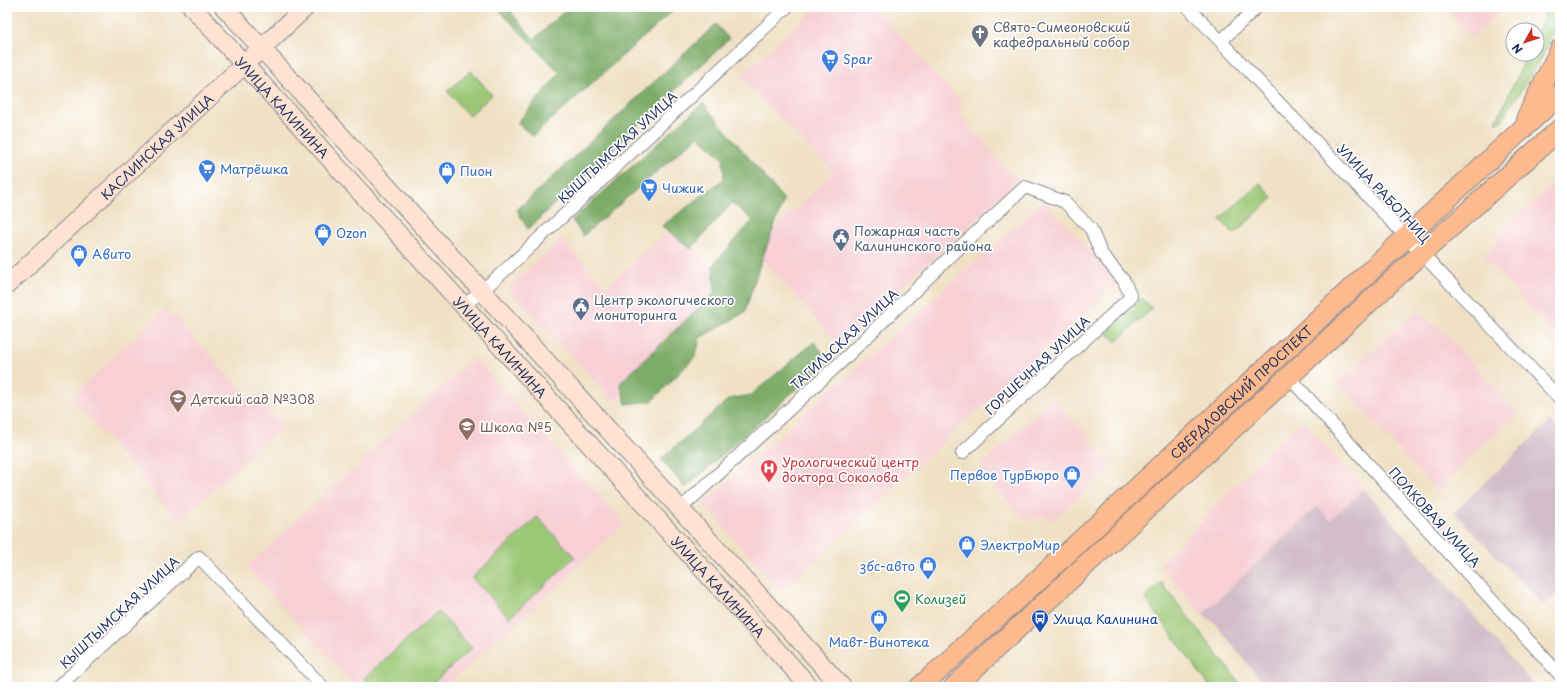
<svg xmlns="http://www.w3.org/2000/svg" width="1567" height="694" font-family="'Playpen Sans',sans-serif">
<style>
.built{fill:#f7cfd4}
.industrial{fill:#d2bdc8}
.green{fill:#9cc876;stroke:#5c7c6a}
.forest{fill:#7dac67;stroke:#4c6e62}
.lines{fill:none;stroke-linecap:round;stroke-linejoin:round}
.street-casing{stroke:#868891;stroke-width:14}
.secondary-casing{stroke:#868891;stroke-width:20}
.primary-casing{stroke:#868891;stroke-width:22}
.street{stroke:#fff;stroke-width:12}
.secondary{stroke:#fee3d2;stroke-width:18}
.primary{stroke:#fcba8e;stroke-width:20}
.labels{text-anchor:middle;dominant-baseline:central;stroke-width:3.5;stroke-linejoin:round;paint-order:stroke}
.worship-label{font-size:13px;fill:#5b616d;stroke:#fff;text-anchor:start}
.shop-label{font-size:13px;fill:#366cbe;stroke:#fff;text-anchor:start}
.street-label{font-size:13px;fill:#1b2f5e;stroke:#fff}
.service-label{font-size:13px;fill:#4e5e75;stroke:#fff;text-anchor:start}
.education-label{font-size:13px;fill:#785e54;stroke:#fff;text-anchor:start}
.health-label{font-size:13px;fill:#be3a42;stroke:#fff;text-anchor:start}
.leisure-label{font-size:13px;fill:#27864d;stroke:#fff;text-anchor:start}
.transit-label{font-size:13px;fill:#164399;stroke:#fff;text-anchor:start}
</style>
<rect width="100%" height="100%" fill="#fff"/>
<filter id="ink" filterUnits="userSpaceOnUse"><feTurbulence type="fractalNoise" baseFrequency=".025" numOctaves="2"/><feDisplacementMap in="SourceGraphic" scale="8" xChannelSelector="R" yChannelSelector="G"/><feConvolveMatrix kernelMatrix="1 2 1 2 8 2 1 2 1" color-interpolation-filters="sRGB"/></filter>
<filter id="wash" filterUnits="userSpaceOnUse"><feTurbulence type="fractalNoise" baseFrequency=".012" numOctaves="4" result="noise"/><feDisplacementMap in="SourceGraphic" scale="16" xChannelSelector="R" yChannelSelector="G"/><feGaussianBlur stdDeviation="0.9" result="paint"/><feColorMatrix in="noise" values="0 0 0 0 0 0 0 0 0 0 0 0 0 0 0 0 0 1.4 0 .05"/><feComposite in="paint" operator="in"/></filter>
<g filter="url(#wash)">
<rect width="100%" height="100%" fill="#f0e1c4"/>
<g class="built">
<path d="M817,7h57l88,96 -3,10 25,28 7,11 26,30 -178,163 -85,-95 79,-78 -93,-95z"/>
<path d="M1444,7h61l-33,30z"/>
<path d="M1560,178v148l-7,7 -70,-77 16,-15 -4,-4z"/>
<path d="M1044,201l75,81 -338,309 -78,-88z"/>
<path d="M674,226l61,68 -121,108 -106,-114 53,-49 45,48z"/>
<path d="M166,308l83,90 4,-4 30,32 -104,95 -108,-124z"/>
<path d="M1417,310l8,8 18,13 75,82 -62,58 -1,5 -18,16 -100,-110z"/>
<path d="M474,358l151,166 -180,163h-89l-110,-120z"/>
<path d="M1053,398l60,67 -60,55 -11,-4 -15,5 -33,-34 -14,-20z"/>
<path d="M1302,420l62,69 -34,31 -13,-14 -115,109 -42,-51 116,-120z"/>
</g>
<g class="industrial">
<path d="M1550,421l10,10v160l-16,15 -90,-94z"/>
<path d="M1364,489l170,196 -3,2h-265l-51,-64 -13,-8 115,-109 13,14z"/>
</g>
<g class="green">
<path d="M1547,7h13v12l-18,38 -41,65h-5l32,-68h9v-19z"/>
<path d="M471,71l21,24 -23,21 -22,-25z"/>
<path d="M1260,183l13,15 -39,36 -14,-15z"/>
<path d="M1142,298l10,11 -36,33 -10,-11z"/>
<path d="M537,517l38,40 -66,61 -37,-40z"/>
<path d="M1161,582l82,105h-33l-65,-89z"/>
<path d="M438,611l34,37 -43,39h-57l-8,-9z"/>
</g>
<g class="forest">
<path d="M501,7h16l-6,6 23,26 35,-32h108l-144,129 -16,-13 43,-50 -61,-63z"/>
<path d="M716,24l13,15 -201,190 -11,-19z"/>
<path d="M703,103l81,97 -25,67 -14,45 -45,26 -4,18 -44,45 -26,3 -6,-21 95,-91 -2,-27 40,-45 -21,-17 -41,46 -29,-23 62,-47 -1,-21 -25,-22 -115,100 -11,-16z"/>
<path d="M814,342l15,18 -144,128 -24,-29 68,-60 22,-4z"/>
</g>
</g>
<g filter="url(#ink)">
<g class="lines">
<g class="street-casing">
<g id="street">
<path d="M1188,7l372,392"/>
<path d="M1221,41l36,-34"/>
<path d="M464,306l37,-32 286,-267"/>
<path d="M1289,377l271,298"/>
<path d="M680,509l162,-148 117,-113 66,-61 40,15 26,27 10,24 23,28 7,16 -169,156"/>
<path d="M58,687l141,-130 124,130"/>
</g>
</g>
<g class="secondary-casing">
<g id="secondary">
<path id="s1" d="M192,7l618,680"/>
<path d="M224,7l618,680"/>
<path id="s2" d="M7,285l299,-278"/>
</g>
</g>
<g class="primary-casing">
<g id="primary">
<path d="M1527,117l33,-67"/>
<path id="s3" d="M920,687l143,-130 497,-463"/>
<path d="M954,687l467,-433 139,-125"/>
</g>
</g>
<use href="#street" class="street"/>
<use href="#secondary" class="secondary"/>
<use href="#primary" class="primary"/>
</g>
</g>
<defs>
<g id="church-pin" transform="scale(0.9)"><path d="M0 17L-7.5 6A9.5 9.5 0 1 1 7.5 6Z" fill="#6b7280" stroke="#fff"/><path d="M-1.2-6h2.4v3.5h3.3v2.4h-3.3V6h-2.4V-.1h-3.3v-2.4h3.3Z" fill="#fff"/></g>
<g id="supermarket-pin" transform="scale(0.9)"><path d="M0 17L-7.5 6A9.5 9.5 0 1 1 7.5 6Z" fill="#3f7fe0" stroke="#fff"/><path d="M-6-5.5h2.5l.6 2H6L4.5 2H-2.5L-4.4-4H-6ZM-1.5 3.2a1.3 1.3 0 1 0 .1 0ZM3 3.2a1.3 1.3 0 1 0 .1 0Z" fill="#fff"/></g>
<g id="shop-pin" transform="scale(0.9)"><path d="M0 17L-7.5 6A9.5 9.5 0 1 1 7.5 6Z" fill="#3f7fe0" stroke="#fff"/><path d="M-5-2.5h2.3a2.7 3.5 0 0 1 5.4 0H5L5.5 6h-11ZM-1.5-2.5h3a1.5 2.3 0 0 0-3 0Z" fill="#fff"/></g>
<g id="civic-pin" transform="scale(0.9)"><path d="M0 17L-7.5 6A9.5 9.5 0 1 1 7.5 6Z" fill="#5c6f8a" stroke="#fff"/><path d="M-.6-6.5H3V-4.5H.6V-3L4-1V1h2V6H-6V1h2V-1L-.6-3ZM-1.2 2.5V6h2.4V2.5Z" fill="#fff"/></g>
<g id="school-pin" transform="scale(0.9)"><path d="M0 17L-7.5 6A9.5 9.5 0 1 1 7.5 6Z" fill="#8d6e63" stroke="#fff"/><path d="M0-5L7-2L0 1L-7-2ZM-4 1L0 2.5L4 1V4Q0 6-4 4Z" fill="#fff"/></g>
<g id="hospital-pin" transform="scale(0.9)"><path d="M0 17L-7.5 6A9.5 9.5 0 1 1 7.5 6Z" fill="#e0444e" stroke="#fff"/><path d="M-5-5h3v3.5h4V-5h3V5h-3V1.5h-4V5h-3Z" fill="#fff"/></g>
<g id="stadium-pin" transform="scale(0.9)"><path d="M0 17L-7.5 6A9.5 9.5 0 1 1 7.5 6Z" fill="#2e9e5b" stroke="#fff"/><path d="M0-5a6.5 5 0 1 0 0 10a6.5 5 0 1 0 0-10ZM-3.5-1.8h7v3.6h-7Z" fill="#fff"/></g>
<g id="bus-pin" transform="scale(0.9)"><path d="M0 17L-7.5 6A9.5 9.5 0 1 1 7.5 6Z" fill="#1a4fb4" stroke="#fff"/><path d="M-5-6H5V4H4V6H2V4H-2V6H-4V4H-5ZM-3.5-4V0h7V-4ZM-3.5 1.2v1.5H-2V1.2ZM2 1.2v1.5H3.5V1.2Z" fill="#fff"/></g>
</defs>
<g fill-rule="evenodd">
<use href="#church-pin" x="980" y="33"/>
<use href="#supermarket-pin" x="830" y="58"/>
<use href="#supermarket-pin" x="207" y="168"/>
<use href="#shop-pin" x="447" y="170"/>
<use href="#supermarket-pin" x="649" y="187"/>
<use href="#shop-pin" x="323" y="232"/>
<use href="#civic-pin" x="841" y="237"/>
<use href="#shop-pin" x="79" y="253"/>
<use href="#civic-pin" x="581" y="306"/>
<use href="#school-pin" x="178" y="398"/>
<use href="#school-pin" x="467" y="426"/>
<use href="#hospital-pin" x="769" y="468"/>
<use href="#shop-pin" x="1072" y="474"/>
<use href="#shop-pin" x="967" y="544"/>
<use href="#shop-pin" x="928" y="565"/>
<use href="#stadium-pin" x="902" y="598"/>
<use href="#shop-pin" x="879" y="618"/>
<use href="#bus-pin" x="1040" y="618"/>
</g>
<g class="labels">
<g class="worship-label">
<text x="993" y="26">Свято-Симеоновский<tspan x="993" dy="15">кафедральный собор</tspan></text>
</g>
<g class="shop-label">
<text x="843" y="58">Spar</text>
<text x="220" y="168">Матрёшка</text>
<text x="460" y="170">Пион</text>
<text x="662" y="187">Чижик</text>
<text x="336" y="232">Ozon</text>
<text x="92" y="253">Авито</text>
<text x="1059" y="474" text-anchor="end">Первое ТурБюро</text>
<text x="980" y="544">ЭлектроМир</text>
<text x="915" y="565" text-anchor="end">збс-авто</text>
<text x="879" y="641" text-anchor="middle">Мавт-Винотека</text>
</g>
<g class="street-label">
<text stroke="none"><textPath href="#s1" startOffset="135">УЛИЦА КАЛИНИНА</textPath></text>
<text stroke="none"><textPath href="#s2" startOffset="204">КАСЛИНСКАЯ УЛИЦА</textPath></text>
<text transform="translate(617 147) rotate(-43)">КЫШТЫМСКАЯ УЛИЦА</text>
<text transform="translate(1384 193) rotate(47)">УЛИЦА РАБОТНИЦ</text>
<text transform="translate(844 339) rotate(-43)">ТАГИЛЬСКАЯ УЛИЦА</text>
<text stroke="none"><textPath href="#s1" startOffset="459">УЛИЦА КАЛИНИНА</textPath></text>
<text transform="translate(1037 365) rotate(-43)">ГОРШЕЧНАЯ УЛИЦА</text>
<text stroke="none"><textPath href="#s3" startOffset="436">СВЕРДЛОВСКИЙ ПРОСПЕКТ</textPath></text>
<text transform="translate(1435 517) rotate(48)">ПОЛКОВАЯ УЛИЦА</text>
<text stroke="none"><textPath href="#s1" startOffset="783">УЛИЦА КАЛИНИНА</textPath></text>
<text transform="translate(119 612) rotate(-43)">КЫШТЫМСКАЯ УЛИЦА</text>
</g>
<g class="service-label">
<text x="854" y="230">Пожарная часть<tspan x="854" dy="15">Калининского района</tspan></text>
<text x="594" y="299">Центр экологического<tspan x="594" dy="15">мониторинга</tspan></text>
</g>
<g class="education-label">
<text x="191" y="398">Детский сад №308</text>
<text x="480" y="426">Школа №5</text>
</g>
<g class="health-label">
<text x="782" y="461">Урологический центр<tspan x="782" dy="15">доктора Соколова</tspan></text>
</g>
<g class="leisure-label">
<text x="915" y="598">Колизей</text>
</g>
<g class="transit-label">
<text x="1053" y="618">Улица Калинина</text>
</g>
</g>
<rect width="1567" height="694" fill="none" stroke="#fff" stroke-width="24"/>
<g transform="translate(1525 42) rotate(230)"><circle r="19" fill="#ffffff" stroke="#a4acbf"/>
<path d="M0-3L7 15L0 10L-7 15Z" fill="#c8321e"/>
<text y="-6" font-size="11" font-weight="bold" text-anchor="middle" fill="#1b2f5e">N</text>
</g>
</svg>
